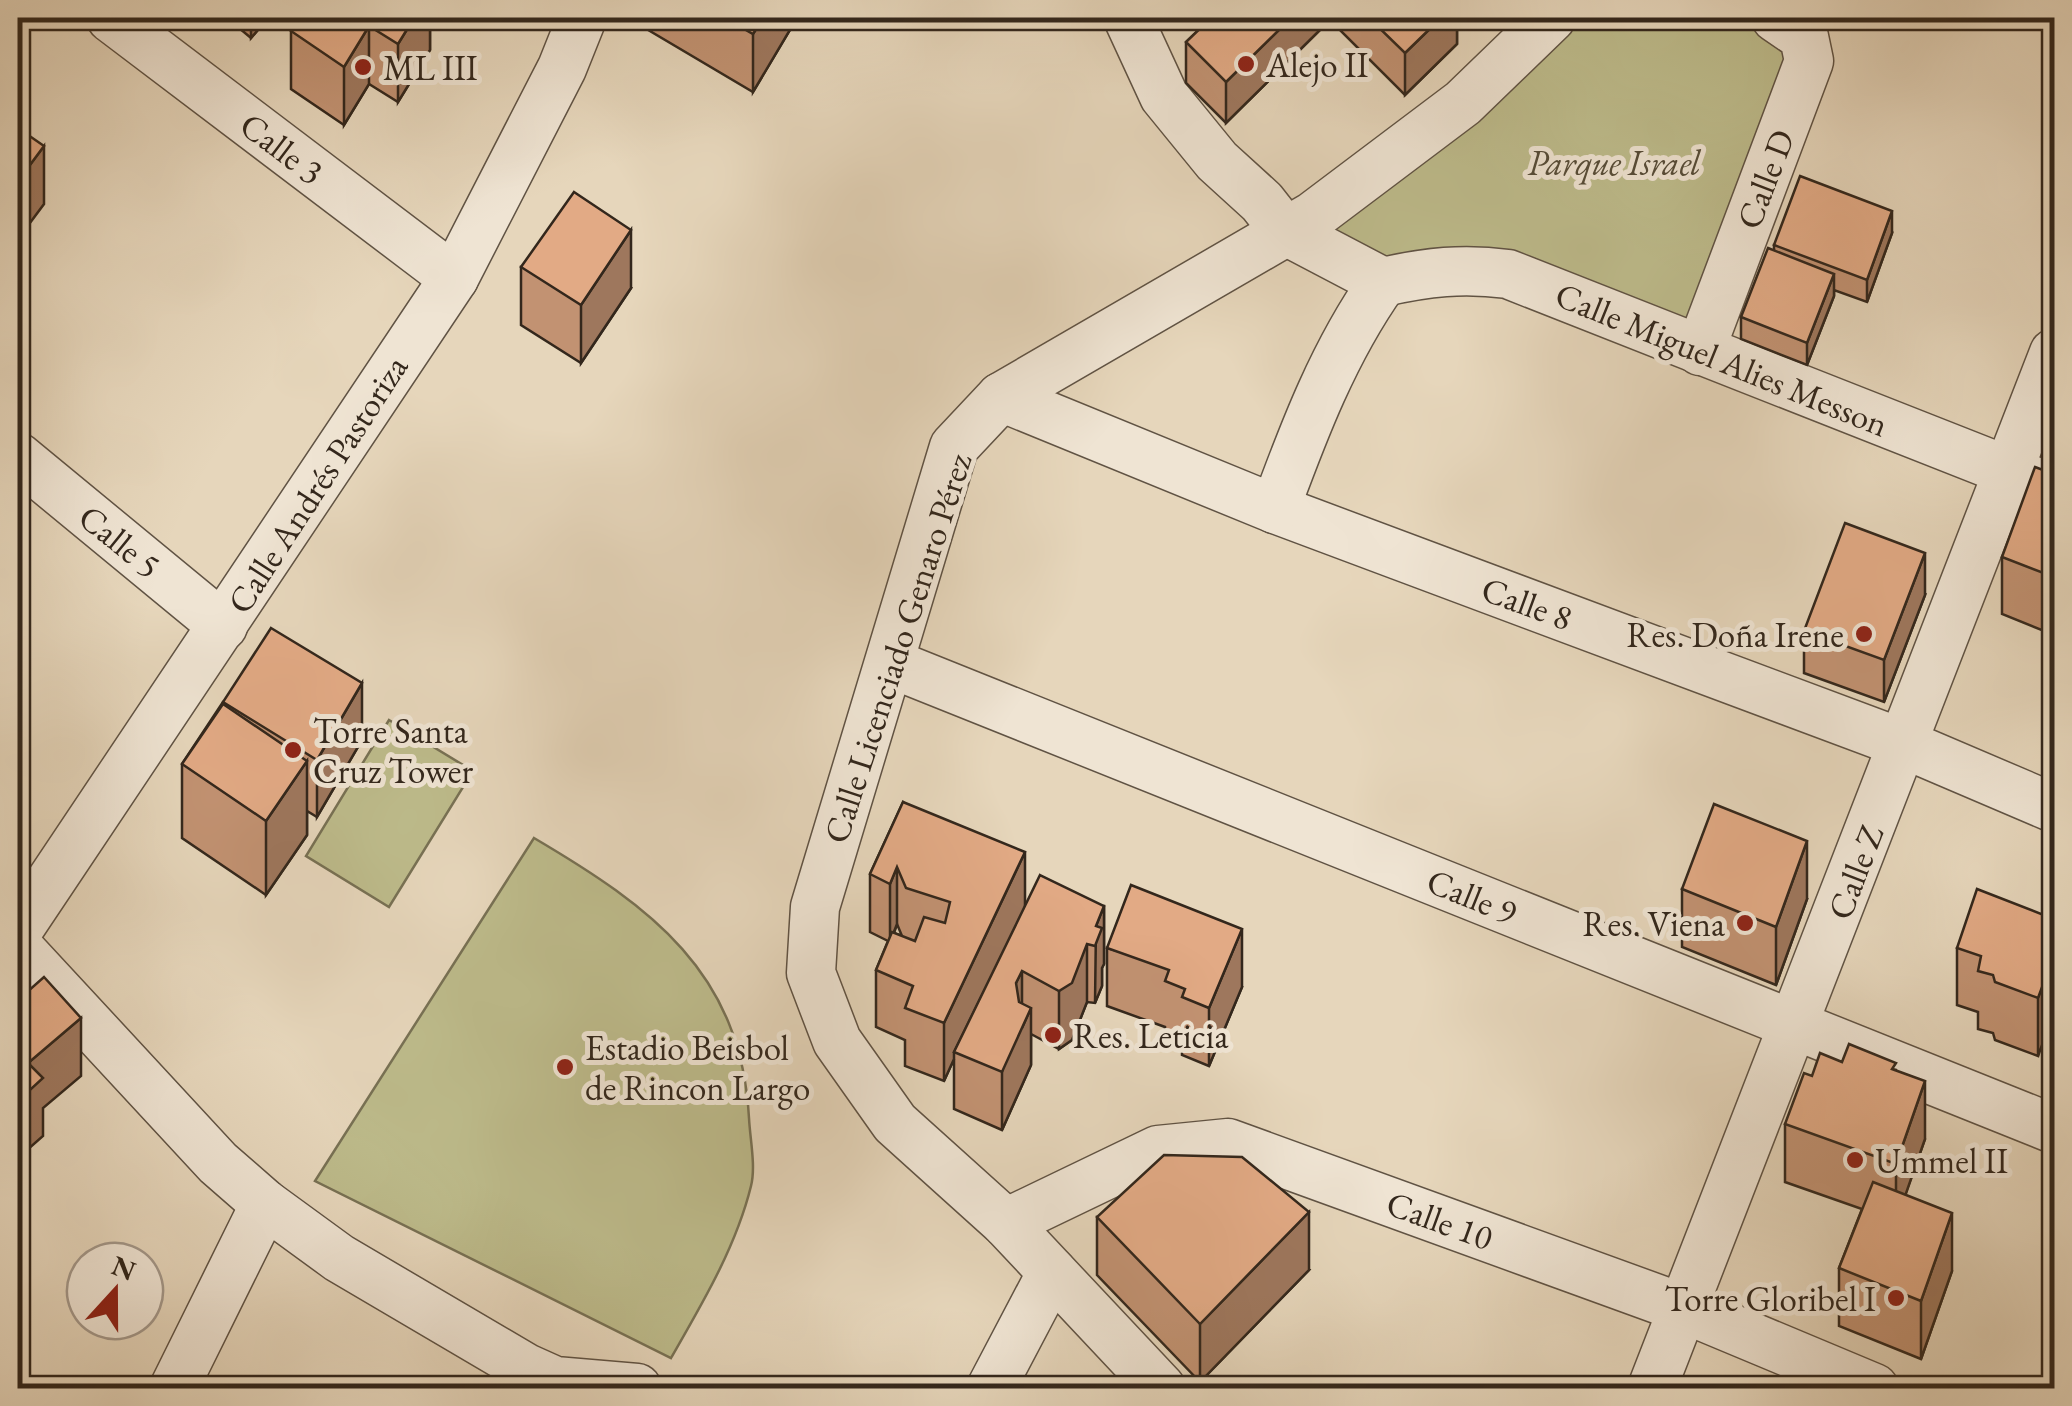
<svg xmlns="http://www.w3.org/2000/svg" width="2072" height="1406" font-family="'EB Garamond',serif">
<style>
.green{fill:#bdbb8b;stroke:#787154;stroke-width:2.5}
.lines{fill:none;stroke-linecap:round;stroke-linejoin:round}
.minor-casing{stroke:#605344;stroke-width:51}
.minor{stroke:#efe4d3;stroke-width:48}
.wall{fill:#c29272;stroke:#33271c;stroke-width:2.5;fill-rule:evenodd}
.shaded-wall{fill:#9e775d;stroke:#33271c;stroke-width:2.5}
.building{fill:#e2aa85;stroke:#33271c;stroke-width:2.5}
.poi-dot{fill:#8f2418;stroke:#efe4d3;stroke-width:4}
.labels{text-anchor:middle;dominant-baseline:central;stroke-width:10;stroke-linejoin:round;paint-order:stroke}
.poi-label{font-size:35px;fill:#33271c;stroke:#efe4d3;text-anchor:start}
.street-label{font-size:35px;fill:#33271c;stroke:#efe4d3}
.park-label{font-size:35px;font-style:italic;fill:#564c38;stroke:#efe4d3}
</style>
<rect width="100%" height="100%" fill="#e6d6bb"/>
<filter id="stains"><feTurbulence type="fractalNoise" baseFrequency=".002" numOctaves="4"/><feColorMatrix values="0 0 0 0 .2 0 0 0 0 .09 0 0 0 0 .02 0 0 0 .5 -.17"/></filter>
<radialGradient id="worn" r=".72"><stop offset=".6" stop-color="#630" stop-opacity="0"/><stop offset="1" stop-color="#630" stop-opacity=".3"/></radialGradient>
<g class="green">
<path d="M1551,18h225l28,19 -104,314 -192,-77 -125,8 -70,-67z"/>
<path d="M389,720l84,51 -84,136 -83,-51z"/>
<path d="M534,838c117,69 207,134 215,280 1,21 7,48 2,68 -15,61 -49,118 -80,172l-356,-177z"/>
</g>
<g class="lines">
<g class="minor-casing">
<g id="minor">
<path d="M111,18l343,260"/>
<path d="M1128,18l36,78 53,65 45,41 22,28 99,52"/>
<path d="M1383,282c44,-10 80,-14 125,-8l546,215"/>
<path d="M1700,351l109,-290 -5,-24 -28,-19"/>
<path d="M1001,397l274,112 629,235 150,64"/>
<path d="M18,457l205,169"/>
<path d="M1275,509c29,-79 59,-158 108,-227"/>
<path d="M890,663l1164,466"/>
<path d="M18,930l436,-652 108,-210 20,-50"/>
<path d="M18,947l200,216 47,41 74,54 187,110 29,13 82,7"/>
<path d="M1006,1223l152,-73 70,-7 457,166 189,79"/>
<path d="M174,1388l91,-184"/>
<path d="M991,1388l61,-116"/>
<path d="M1161,1388l-155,-165 -111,-100 -58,-82 -26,-68 4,-66 139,-460 47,-50 312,-181 150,-113 88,-85"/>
<path d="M1652,1388l402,-1035"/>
</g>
</g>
<use href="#minor" class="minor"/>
</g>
<g class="wall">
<path d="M227,18h41l-17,20z"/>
<path d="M430,18v32l-32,52 -29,-18 -25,41 -53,-36v-58z"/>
<path d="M628,18h169l-44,74z"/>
<path d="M1211,18h246v26l-52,51 -75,-75 -104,103 -40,-40v-41z"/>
<path d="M1892,233l-25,69 -33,-12v6l-27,69 -66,-26v-22l33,-67v-5z"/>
<path d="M521,267l110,21 -50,75 -60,-38z"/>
<path d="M2054,474v161l-52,-21v-57z"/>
<path d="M1925,595l-41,107 -80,-29v-42z"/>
<path d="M223,702l139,38 -45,77 -10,-6v24l-41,60 -84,-57v-74z"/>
<path d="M903,802l122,104h79v58l-2,4v18l-7,17 -8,-1 -15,38 -13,9 -28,-15v31l-29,65 -48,-21v-50l-10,22 -39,-15v-26l-29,-13v-57l12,-29 -18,-9v-58zM897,924l5,12 -8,-3z"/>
<path d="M1682,889l125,10 -31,86 -94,-38z"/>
<path d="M2054,919l-16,137 -43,-16 -2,-7 -15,-4v-17l-21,-7v-57z"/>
<path d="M1107,948l135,39 -33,79 -27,-11v-9l-17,-7v-12l-58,-21z"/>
<path d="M1842,1062l54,8 29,69 -20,56 47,76 -31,88 -82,-33v-58l23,-59 -77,-27v-58z"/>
<path d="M1097,1217l212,53 -109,112 -103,-107z"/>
</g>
<g class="shaded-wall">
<path d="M251,18h17l-17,20z"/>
<path d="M414,18h16v32l-32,52v-58z"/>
<path d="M763,18h34l-44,74v-58z"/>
<path d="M1291,18h39v2l-104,103v-41z"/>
<path d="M1441,18h16v26l-52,51v-42z"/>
<path d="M369,26v58l-25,41v-58z"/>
<path d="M44,146v58l-26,35v-58z"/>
<path d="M1892,211v22l-25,69v-22z"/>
<path d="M631,230v58l-50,75v-58z"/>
<path d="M1834,274v22l-27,69v-22z"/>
<path d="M1925,553v42l-41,107v-42z"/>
<path d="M362,683v57l-45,77v-57z"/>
<path d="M307,761v74l-41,60v-74z"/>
<path d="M1807,841v58l-31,86v-58z"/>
<path d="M1025,852v57l-71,143v7l-10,22v-58z"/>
<path d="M897,867v57l-7,18v-58z"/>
<path d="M1104,906v58l-2,4v18l-7,17 1,-77z"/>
<path d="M1242,929v58l-33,79v-58z"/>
<path d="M1087,944v58l-15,38 -13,9v-58z"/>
<path d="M2054,955v58l-16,43v-58z"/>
<path d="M1022,971v57l9,-20v57l-29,65v-58l14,-89z"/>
<path d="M81,1018v58l-38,32v28l-25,22v-57l10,-38z"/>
<path d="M1925,1081v58l-29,83v-58z"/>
<path d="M1309,1212v58l-109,112v-58z"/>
<path d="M1952,1213v58l-31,88v-58z"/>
</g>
<g class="building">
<path d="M300,18h114l-16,26 -29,-18 -25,41 -53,-36z"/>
<path d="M725,18h38l-10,16z"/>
<path d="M1211,18h80l-65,64 -40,-40z"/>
<path d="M1369,18h72l-36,35z"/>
<path d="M18,128l26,18 -26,35z"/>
<path d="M1800,176l92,35 -25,69 -93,-35z"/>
<path d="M574,192l57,38 -50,75 -60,-38z"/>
<path d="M1768,248l66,26 -27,69 -66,-26z"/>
<path d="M2035,467l19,7v103l-52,-20z"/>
<path d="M1845,523l80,30 -41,107 -80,-29z"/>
<path d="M271,628l91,55 -45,77 -94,-58z"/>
<path d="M223,704l84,57 -41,60 -84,-57z"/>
<path d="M903,802l122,50 -81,171 -39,-15 8,-22 -37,-16 16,-38 23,9 9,-24 21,6 5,-21 -44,-14 -9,-21 -7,17 -20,-10z"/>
<path d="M1714,804l93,37 -31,86 -94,-38z"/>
<path d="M1040,875l64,31 -8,20 6,2 -7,18 -8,-2 -15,39 -13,8 -37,-20 -6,12 3,19 12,6 -29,64 -48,-20z"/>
<path d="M1131,885l111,44 -33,79 -27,-11 3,-8 -20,-8 4,-11 -62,-22z"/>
<path d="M1977,889l77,30v36l-16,43 -43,-16 -2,-7 -15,-4 3,-15 -24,-8z"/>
<path d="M44,977l37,41 -53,45 15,15 -25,23v-101z"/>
<path d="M1849,1044l47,19 -4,6 33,12 -29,83 -111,-40 19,-51 8,3 8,-23 22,9z"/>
<path d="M1164,1155l78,2 67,55 -109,112 -103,-107z"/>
<path d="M1873,1182l79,31 -31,88 -82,-33z"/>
<path d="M671,1380l18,8h-22z"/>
</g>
<g class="poi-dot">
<circle cx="1246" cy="64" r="10"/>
<circle cx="363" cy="67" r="10"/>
<circle cx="1864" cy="634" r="10"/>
<circle cx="293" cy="750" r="10"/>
<circle cx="1745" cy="923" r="10"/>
<circle cx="1053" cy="1035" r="10"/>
<circle cx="565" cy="1067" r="10"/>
<circle cx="1855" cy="1160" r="10"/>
<circle cx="1896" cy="1298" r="10"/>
</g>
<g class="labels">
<g class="poi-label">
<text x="1266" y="64">Alejo II</text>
<text x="383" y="67">ML III</text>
<text x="1844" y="634" text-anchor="end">Res. Doña Irene</text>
<text x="313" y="730">Torre Santa<tspan x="313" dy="40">Cruz Tower</tspan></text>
<text x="1725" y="923" text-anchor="end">Res. Viena</text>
<text x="1073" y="1035">Res. Leticia</text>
<text x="585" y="1047">Estadio Beisbol<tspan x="585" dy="40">de Rincon Largo</tspan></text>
<text x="1875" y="1160">Ummel II</text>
<text x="1876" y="1298" text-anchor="end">Torre Gloribel I</text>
</g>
<g class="street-label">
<text transform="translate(282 148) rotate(37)">Calle 3</text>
<text transform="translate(1765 179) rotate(-69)">Calle D</text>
<text transform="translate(1722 359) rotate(22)">Calle Miguel Alies Messon</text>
<text transform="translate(317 484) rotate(-57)">Calle Andrés Pastoriza</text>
<text transform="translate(120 541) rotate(39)">Calle 5</text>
<text transform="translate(1527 603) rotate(20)">Calle 8</text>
<text transform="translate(897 648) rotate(-72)">Calle Licenciado Genaro Pérez</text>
<text transform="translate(1855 872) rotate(-69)">Calle Z</text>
<text transform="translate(1472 896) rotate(22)">Calle 9</text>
<text transform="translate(1440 1220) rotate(20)">Calle 10</text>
</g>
<g class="park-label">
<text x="1614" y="162">Parque Israel</text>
</g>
</g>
<rect width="2072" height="1406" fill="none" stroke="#e6d6bb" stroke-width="60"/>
<rect x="20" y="20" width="2032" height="1366" fill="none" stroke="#33271c" stroke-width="5"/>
<rect x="30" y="30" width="2012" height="1346" fill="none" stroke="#33271c" stroke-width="2.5"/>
<g transform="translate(115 1291) rotate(21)"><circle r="48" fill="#efe4d3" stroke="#a4988a" stroke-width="2.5"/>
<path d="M0-8L18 38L0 25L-18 38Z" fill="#8f2418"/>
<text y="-15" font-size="28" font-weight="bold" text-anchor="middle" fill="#33271c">N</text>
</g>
<rect width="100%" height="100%" filter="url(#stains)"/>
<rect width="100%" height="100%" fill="url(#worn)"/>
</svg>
